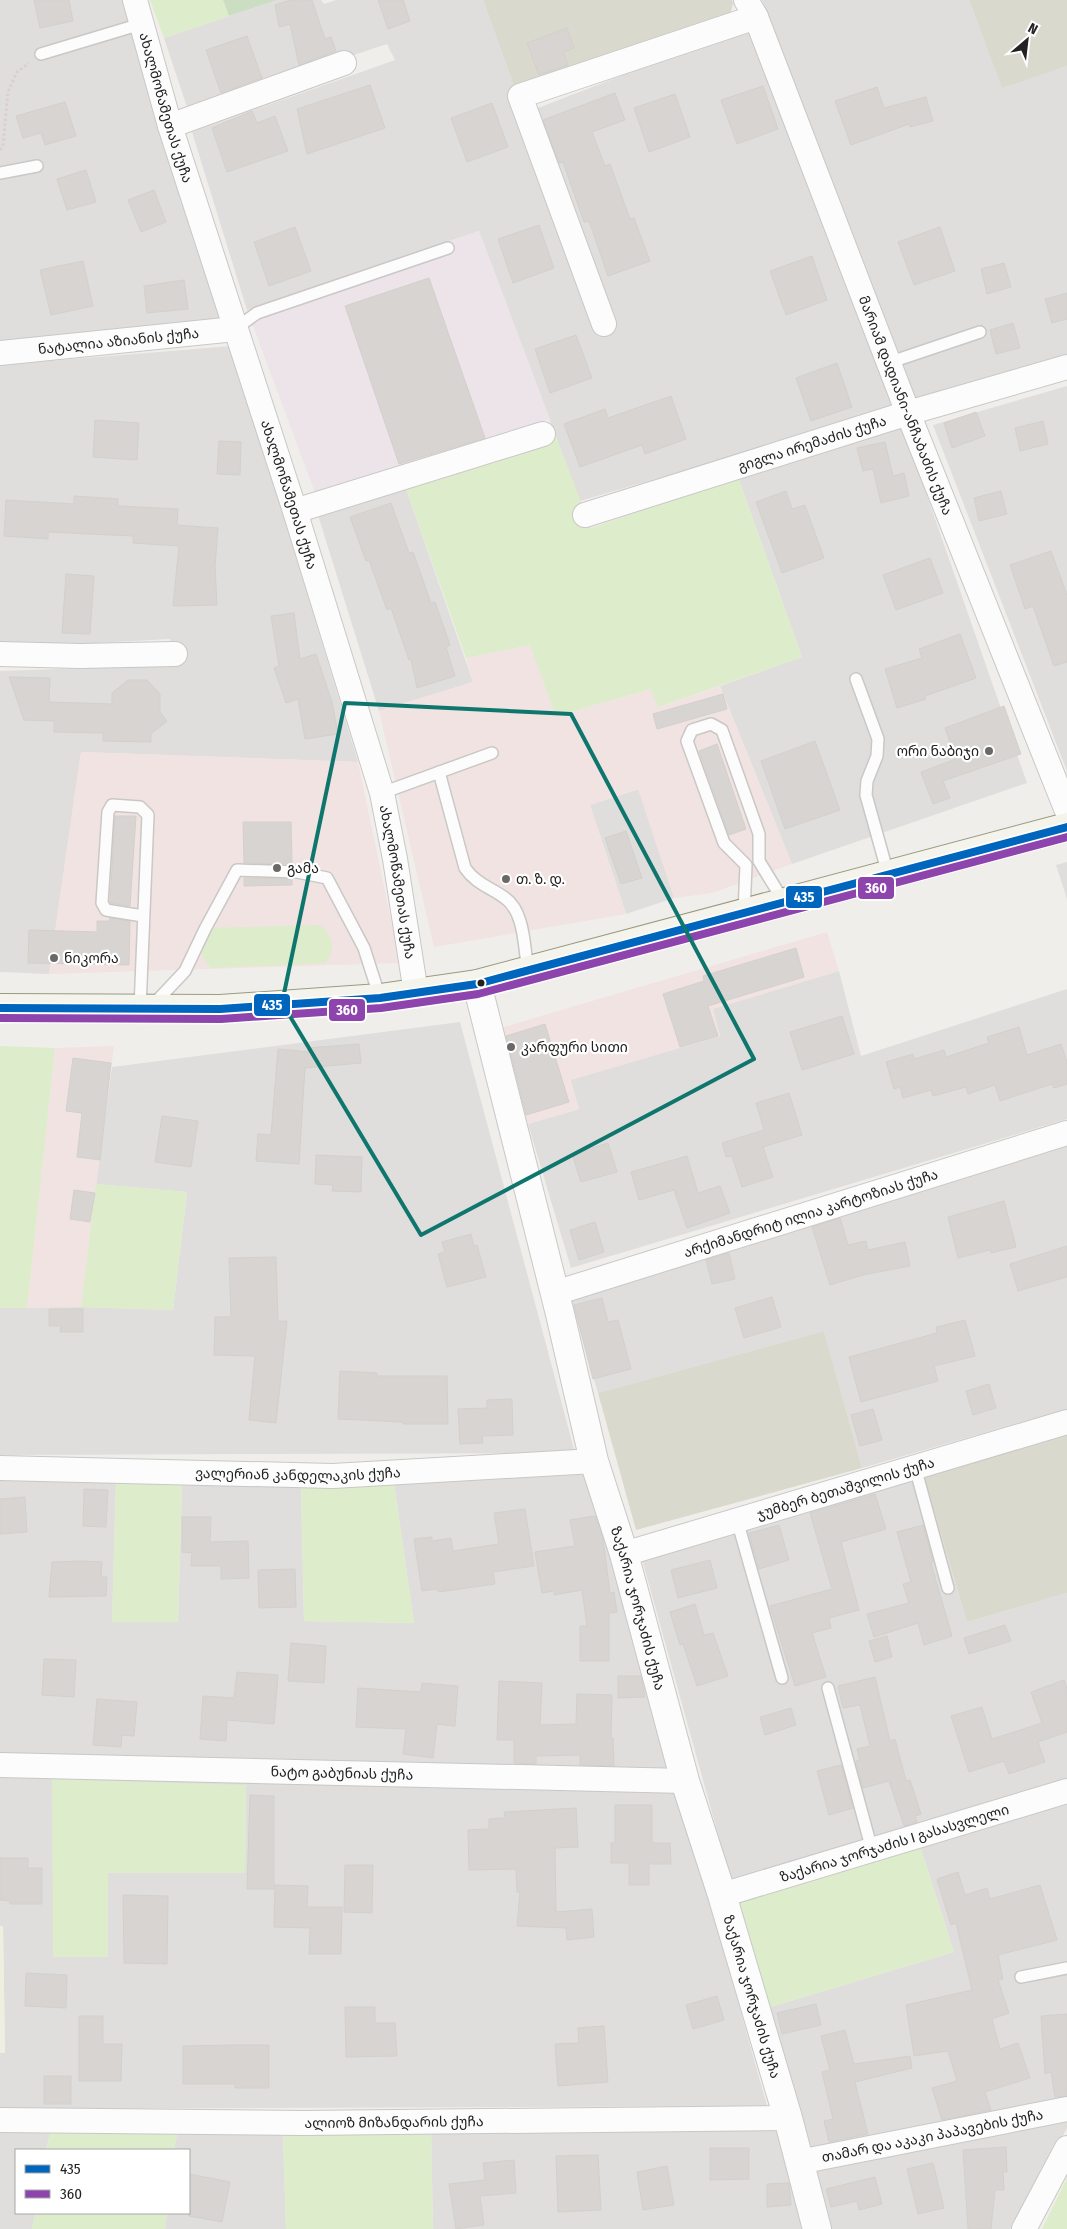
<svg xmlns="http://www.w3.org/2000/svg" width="1067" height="2229" font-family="'Fira Sans Condensed','Noto Sans Georgian',sans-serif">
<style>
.residential{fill:#dfdedc;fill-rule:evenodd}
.commercial{fill:#f1e3e1}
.industrial{fill:#ede4e9}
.construction{fill:#d9d9cd}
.farmland{fill:#efefdf}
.grass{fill:#ddeccb}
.forest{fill:#cbdec1}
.building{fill:#d7d4d2;stroke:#d3d0cc}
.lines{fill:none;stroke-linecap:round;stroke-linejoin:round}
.service-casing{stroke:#c9c8c7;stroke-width:14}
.minor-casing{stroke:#c9c8c7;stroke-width:26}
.tertiary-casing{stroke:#c9c8c7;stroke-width:30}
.secondary-casing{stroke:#999a82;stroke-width:30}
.path{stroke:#dccecd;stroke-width:3;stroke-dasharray:2.5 2.5;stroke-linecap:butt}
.service{stroke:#fdfcfc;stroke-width:11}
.minor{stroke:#fdfcfc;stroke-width:24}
.tertiary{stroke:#fdfcfc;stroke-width:28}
.secondary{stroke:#f4f4ed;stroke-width:28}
.bus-1-casing{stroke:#fff;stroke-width:11}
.bus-2-casing{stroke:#fff;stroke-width:11}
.bus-1{stroke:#0065bd;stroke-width:8}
.bus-2{stroke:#8e44ad;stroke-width:8}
.marked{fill:none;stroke:#0f766e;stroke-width:4;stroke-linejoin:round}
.poi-dot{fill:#6a6968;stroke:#fff;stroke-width:2}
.bus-dot{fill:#222;stroke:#fff;stroke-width:2}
.labels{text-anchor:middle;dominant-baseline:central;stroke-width:4.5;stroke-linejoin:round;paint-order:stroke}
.street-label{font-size:14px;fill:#222;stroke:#fff}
.poi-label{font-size:14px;fill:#222;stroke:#fff;text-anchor:start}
.line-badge{stroke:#fff;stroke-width:2}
.badge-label{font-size:14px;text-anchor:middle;font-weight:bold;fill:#fff}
</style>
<rect width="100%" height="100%" fill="#f0eeeb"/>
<g class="residential">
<path d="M0,0h126l97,323 -223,23z"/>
<path d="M277,0h44l3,4 12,-4h147l32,89 5,26 232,-90 141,384 -313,92 -101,-270 -232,79 -55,-178 203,-72 -8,-16 -199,66 -24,-72z"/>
<path d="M762,0h207l33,87 65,-21v295l-155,42z"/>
<path d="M232,346l126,416 -277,-10 -32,222 -49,-2v-301l171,-6 -1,-26 -170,9v-283z"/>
<path d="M1067,386v385l-134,-346z"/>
<path d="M902,424l125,359 -235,81 -72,-178 82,-29 -64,-180z"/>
<path d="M406,489l67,193 -94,29 -61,-196z"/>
<path d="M639,789l35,109 -48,16 -36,-109z"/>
<path d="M1067,862v37l-11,-34z"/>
<path d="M839,971l22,85 206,-67v130l-496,149 -43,-144 51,-15 -9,-29 150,-44 -8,-27z"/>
<path d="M460,1022l115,431 -575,2v-147l81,-1 92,3 14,-118 -91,-8 16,-117z"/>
<path d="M1067,1142v267l-205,59 -38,-137 -226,62 -28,-96z"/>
<path d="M922,1470l45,152 100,-29v190l-335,102 -90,-326z"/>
<path d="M587,1474l84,296 -671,-12v-280l116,2 -4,142h66l4,-141 119,5 3,135 110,2 -20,-140z"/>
<path d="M0,1773l679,17 88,316 -767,3v-56l5,-1 -2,-126h-3zM246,1785l-1,88h-137z"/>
<path d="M1067,1801v298l-261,55 -39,-146 187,-56 -34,-106z"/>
<path d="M1067,2118v10l-57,101h-181l-16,-60z"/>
<path d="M781,2125l28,104h-376l-2,-101z"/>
<path d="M0,2131l50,2 -4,17h-30v63h19l-3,16h-32z"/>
<path d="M177,2134h106l3,95h-121l2,-16h22v-63h-15z"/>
</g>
<g class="commercial">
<path d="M531,645l25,71 96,-27 6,18 62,-21 72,178 -80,29 -38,5 -36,-109 -48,16 36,109 -192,33 -55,-236 94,-29 -7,-24z"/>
<path d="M81,752l277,10 42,201 -351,11z"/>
<path d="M827,932l12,39 -126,38 7,27 -149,44 8,29 -51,15 -28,-96z"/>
<path d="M114,1046l-33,261 -54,1 28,-260z"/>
</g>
<path class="industrial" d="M479,231l71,188 -235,74 -68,-183z"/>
<g class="construction">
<path d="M483,0h249l1,3 -3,13 -215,73z"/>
<path d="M969,0h98v66l-65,22z"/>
<path d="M824,1331l38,137 -226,62 -38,-137z"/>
<path d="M1067,1427v166l-100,29 -45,-152z"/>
</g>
<path class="farmland" d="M0,1926h3l2,127h-5z"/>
<g class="grass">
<path d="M150,0h73l6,16 -65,22z"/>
<path d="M555,434l36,94 147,-51 64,180 -144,50 -7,-18 -95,27 -26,-71 -64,13 -60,-169z"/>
<path d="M320,925c13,11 16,22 6,38l-114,5c-17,-13 -10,-25 0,-40z"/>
<path d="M0,1046l55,2 -28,260h-27z"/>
<path d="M96,1184l91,8 -14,118 -92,-3z"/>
<path d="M116,1480l66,1 -4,141h-66z"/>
<path d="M394,1483l20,140 -110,-2 -3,-135z"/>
<path d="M52,1779l194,6 -1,88h-137v84h-55z"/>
<path d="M920,1846l34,106 -187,56 -33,-109z"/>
<path d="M431,2128l2,101h-147l-3,-95z"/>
<path d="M50,2133l127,1 -3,16h-128z"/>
<path d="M1067,2178v51h-25z"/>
<path d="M35,2213h132l-2,16h-133z"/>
</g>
<path class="forest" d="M223,0h54l-48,16z"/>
<g class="building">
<path d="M34,0h35l4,21 -33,7z"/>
<path d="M290,0h22l13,39 6,-2 5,14 -37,14 -9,-41 -11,3 -4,-22z"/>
<path d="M378,0h25l7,21 -22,8z"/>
<path d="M567,28l7,20 -11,4 5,13 -29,10 -12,-32z"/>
<path d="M247,36l15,42 -41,15 -15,-43z"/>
<path d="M370,85l15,43 -78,26 -10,-45z"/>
<path d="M763,86l15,43 -41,15 -16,-44z"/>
<path d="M877,87l7,21 42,-11 7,24 -23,6 -1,-3 -58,21 -16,-44z"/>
<path d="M615,93l10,27 -33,12 13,34 5,-2 20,55 4,-1 16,43 -42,15 -19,-55 -5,1 -21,-60 -4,1 -16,-43z"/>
<path d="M675,94l15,43 -41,15 -15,-44z"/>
<path d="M65,102l11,34 -31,9 -4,-12 -18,5 -7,-22z"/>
<path d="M492,103l16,44 -41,15 -16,-44z"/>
<path d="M252,111l5,12 18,-7 13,35 -61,21 -15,-44z"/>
<path d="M86,170l10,32 -29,8 -10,-31z"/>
<path d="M154,190l12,32 -25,10 -13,-32z"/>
<path d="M539,225l15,43 -41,15 -15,-44z"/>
<path d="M295,227l16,44 -42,15 -15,-44z"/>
<path d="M940,227l15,44 -41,14 -16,-43z"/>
<path d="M812,256l15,44 -41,15 -16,-44z"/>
<path d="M83,261l10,45 -42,9 -11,-45z"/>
<path d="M1004,263l7,24 -24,7 -6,-25z"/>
<path d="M429,278l56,160 -86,26 -54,-158z"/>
<path d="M184,280l4,29 -41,4 -3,-27z"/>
<path d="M1067,293v26l-15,4 -7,-24z"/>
<path d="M1013,323l7,25 -24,6 -6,-24z"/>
<path d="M576,335l16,43 -42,15 -15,-44z"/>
<path d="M837,363l15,44 -41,14 -15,-43z"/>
<path d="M671,396l15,43 -41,15 -3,-9 -62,22 -16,-43 41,-15 3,9z"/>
<path d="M976,412l9,24 -33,12 -8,-25z"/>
<path d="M95,420l44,3 -2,37 -44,-3z"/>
<path d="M1043,421l5,23 -28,7 -5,-23z"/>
<path d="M219,441l22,1 -1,33 -23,-1z"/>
<path d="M885,442l8,34 11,-3 5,23 -28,7 -8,-34 -10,2 -6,-23z"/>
<path d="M786,491l6,18 13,-4 19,53 -42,15 -26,-71z"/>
<path d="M1001,491l6,23 -28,7 -5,-23z"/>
<path d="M74,496l44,3v7l60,3 -1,16 41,3 -3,38 2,39 -44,1 6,-60 -46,-3v-7l-85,-4v7l-44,-3 2,-36 68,4z"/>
<path d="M391,503l18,50 4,-1 18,51 4,-1 15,43 -4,2 9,29 -38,12 -6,-29 -2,1 -18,-52 -4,2 -18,-50 -3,1 -16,-44z"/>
<path d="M1051,551l16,44v67l-13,4 -21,-60 -8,3 -15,-44z"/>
<path d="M930,558l13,35 -47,17 -13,-35z"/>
<path d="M66,574l28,2 -4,58 -28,-1z"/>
<path d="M294,613l6,46 16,-5 16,48 6,32 -33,5 -7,-40 -12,4 -12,-35 5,-2 -8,-50z"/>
<path d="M960,634l16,44 -51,18 1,3 -29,9 -12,-39 37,-11 -3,-9z"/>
<path d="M9,677l41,1 -1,24 63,2v-11l16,-13h19l13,14v18l7,9 -16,13v8l-48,-1v-8l-49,-1v-11l-30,-1z"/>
<path d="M723,694l4,15 -70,20 -4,-15z"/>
<path d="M1004,706l17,48 -78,27 7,17 -17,6 -12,-32 35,-13 -11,-31z"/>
<path d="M815,741l25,69 -55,19 -24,-68z"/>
<path d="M717,744l29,85 -17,6 -30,-84z"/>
<path d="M115,816h21l-6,90 -20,-3z"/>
<path d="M243,822h48l1,42 -48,-1z"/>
<path d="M626,831l16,47 -21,6 -16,-46z"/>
<path d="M244,878l48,1v6l-48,1z"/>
<path d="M110,918l20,3 -1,44 -101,-2 1,-33 68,2v-11h12z"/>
<path d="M796,948l8,29 -96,29 10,30 -38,11 -17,-53 41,-13 -1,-5z"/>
<path d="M842,1016l12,38 -52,16 -12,-38z"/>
<path d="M545,1024l24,78 -43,13 -20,-79z"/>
<path d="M1019,1027l8,28 34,-11 6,18v22l-13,4 -2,-4 -52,17 -5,-16 -27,9 -2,-7 -33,9 -2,-6 -28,8 -3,-11 -6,2 -8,-27 27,-8 1,5 30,-9 2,7 43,-14 -2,-6z"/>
<path d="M359,1044l2,19 -56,5 -6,96 -43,-3 2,-27 13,1 7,-86 31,3 -1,-4z"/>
<path d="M73,1058l38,5 -11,97 -23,-3 5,-44 -16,-2z"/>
<path d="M789,1093l13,42 -39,12 10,30 -31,10 -10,-31 -6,1 -4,-14 42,-13 -8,-27z"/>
<path d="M162,1116l36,5 -7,46 -36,-5z"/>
<path d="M608,1143l9,29 -36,10 -9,-28z"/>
<path d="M316,1155l46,2 -1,35 -29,-1 1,-6 -18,-1z"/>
<path d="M687,1156l11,37 22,-7 10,27 -43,15 -13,-38 -35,10 -8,-28z"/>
<path d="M74,1190l21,3 -5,29 -20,-3z"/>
<path d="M1004,1201l12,46 -25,6 -1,-3 -32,8 -10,-41z"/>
<path d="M840,1218l8,27 18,-4 2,9 37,-8 5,24 -47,9 -33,10 -18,-58z"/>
<path d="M595,1222l9,30 -25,8 -9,-30z"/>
<path d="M471,1234l3,12 3,-1 9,32 -39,10 -9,-33 7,-2 -3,-10z"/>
<path d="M1067,1246v31l-49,14 -8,-27z"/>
<path d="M729,1253l6,26 -23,5 -6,-24z"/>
<path d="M276,1257l2,64h9l-11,102 -27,-3 6,-64 -41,-1 1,-38h16l-2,-59z"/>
<path d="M772,1297l9,30 -37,11 -9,-30z"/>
<path d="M602,1298l6,24 10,-2 13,49 -38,10 -19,-74z"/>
<path d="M49,1309h34v23h-23l1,-6h-12z"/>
<path d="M965,1320l10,36 -41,10 4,15 -77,21 -12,-45 88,-24 -1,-6z"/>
<path d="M340,1371l37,2v3h70l1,48h-45v-2l-65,-3z"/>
<path d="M989,1384l7,24 -23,7 -7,-24z"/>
<path d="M512,1399l1,36 -31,1 1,7 -23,1 -2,-35 29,-1v-8z"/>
<path d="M873,1409l9,31 -22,6 -9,-31z"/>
<path d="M84,1489l24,1 -2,37 -23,-1z"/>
<path d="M875,1494l11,35 -45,13 18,68 -30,8 2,10 -19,5 14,44 -31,9 -25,-80 62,-17 -22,-76z"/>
<path d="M25,1497l2,35 -27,2v-35z"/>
<path d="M525,1509l9,57 -41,6 2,12 -56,8 -3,-3 -14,2 -8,-52 18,-2v4l19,-3 2,13 46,-7 -5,-31z"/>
<path d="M595,1516l8,23 7,54 4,-1 3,20 -8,1v48h-29v-35h7l-5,-36 -28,5v-4l-12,2 -7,-41 40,-6 -5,-26z"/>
<path d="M182,1517h29l-1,25 38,-1 1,37 -28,1v-13h-30l1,-13 -10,-1z"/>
<path d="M779,1525l10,35 -30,9 -10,-36z"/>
<path d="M923,1525l10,37 -2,1 21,73 -28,9 -6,-22 -44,14 -7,-23 42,-11 -6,-19 8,-2 -14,-50z"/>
<path d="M710,1560l7,28 -39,10 -7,-28z"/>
<path d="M81,1561l21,1 -1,15h6l-1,19 -57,1 3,-35z"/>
<path d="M295,1569l1,38 -37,1 -1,-38z"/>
<path d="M695,1604l9,31 9,-2 15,43 -31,10 -14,-42 -3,1 -10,-33z"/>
<path d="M1005,1625l6,16 -42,13 -5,-16z"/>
<path d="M887,1636l5,21 -17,5 -6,-21z"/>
<path d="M291,1643l35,3 -2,37 -36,-2z"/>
<path d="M44,1659l32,1 -2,37 -32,-2z"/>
<path d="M237,1672l41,3 -4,49 -47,-4 -1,21 -26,-2 3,-43 31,2z"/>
<path d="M618,1676h23l4,21 -27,1z"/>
<path d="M875,1677l15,64 5,-2 11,42 4,-1 11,34 -6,2 2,6 -13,4 -15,-45 -26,7 -7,-27 4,-1 -3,-11 13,-3 -10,-41 -17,3 -5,-22z"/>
<path d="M1064,1680l3,9v43l-29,10 7,20 -36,12 -5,-13 -35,11 -18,-56 31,-9 10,32 50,-16 -11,-31z"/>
<path d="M499,1681l43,2 -2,42 36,-1 1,-30 35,1 -1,43h2l1,28 -34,-1v-10l-44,1v8l-22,-1v-23h-17z"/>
<path d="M422,1683l36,3 -3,40 -18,-2 -4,34 -30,-4 3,-25 -50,-2 2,-39 63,4z"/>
<path d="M97,1699l40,3 -3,34 -12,-1 -1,12 -28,-2z"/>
<path d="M791,1708l5,17 -31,10 -5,-18z"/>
<path d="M841,1765l12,43 -24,7 -12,-44z"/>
<path d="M250,1795l24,1v93h-27z"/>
<path d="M615,1805h37v38h18l1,21h-22v21h-20v-22h-18v-20h4z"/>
<path d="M576,1808l2,39 -23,1 1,64 36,-3 2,28 -27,3 -1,-12 -49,-2 3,-34h-3l-1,-23 -47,1 -1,-40 21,-1v-10l16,-1 -1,-6z"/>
<path d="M0,1858h28v10h14v36h-32v-3l-10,-1z"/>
<path d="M345,1865h28l-1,48 -28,-1z"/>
<path d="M958,1872l7,23 22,-7 3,11 50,-14 17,55 -59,15 5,24 -5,1 11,33 -17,6 8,30 18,-6 12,35 -45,14 6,18 -49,10 -10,-32 25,-7 -9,-30 -34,5 -8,-51 66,-15 -16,-67 -5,2 -14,-46z"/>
<path d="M275,1885l33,1 -1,21h35l-1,47h-32l1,-26 -36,-1z"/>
<path d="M123,1895l45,1 -1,68 -43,-1z"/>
<path d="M26,1973l41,2 -1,33 -41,-2z"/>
<path d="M717,1996l7,24 -31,9 -7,-24z"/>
<path d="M816,2004l5,21 -39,9 -5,-21z"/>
<path d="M345,2007h30v16h20l2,33 -51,1z"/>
<path d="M1067,2014v82l-12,1 -4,-25 -6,2 -4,-58z"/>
<path d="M79,2016h24v28h19l-1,37h-42z"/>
<path d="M604,2026l4,56 -50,4 -3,-42 24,-1 -1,-15z"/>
<path d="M845,2030l9,34 56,-8 2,12 -57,14 13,52 -39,8 -5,-21 9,-2 -11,-47 8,-2 -9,-34z"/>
<path d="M235,2045h34v43h-34v-4h-52v-38z"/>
<rect x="44" y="2076" width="27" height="28"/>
<path d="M1006,2147l1,25h-4l1,18h-9l-4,39h-23l-5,-79z"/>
<path d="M710,2148h39v31l-39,1z"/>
<path d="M598,2155l3,55 -43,2 -2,-56z"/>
<path d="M514,2160l2,33 -36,3 4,29 -28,4 -7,-45 36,-4 -2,-17z"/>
<path d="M933,2163l11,45 -26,6 -11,-45z"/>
<path d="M667,2166l7,39 -31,5 -6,-38z"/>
<path d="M189,2174l41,8 -8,40 -33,-6z"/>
<path d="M875,2177l7,27 -23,6 -2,-9 -26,6 -5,-18z"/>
<path d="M789,2183l2,22 -24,2v-23z"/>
</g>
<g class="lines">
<g class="service-casing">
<g id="service">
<path d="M41,54l100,-30"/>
<path d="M0,173l37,-7"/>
<path d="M235,329l22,-16 191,-65"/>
<path d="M888,363l92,-31"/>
<path d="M856,679l22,60 -1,17 -10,25 -1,14 22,79"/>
<path d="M439,772l26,96c11,16 25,19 40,30 20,14 19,50 23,73"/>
<path d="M382,793l110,-40"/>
<path d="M744,913l2,-48 -22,-22 -37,-102 5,-11 19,-6 11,6 37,104v27l25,41"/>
<path d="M152,1006l33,-35 20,-42 32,-59 60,2 30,6 37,70 16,50"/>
<path d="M140,1008l8,-193 -8,-8 -28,-2 -4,7 -6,91 4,7 37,6"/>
<path d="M915,1467l33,121"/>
<path d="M737,1520l45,158"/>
<path d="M828,1688l44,162"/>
<path d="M1021,1977l46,-9"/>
</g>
</g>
<g class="minor-casing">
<g id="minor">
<path id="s1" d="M135,0l35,126 125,385 87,282 13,66 21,134"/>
<path id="s2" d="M746,0l10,17 152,396 159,398"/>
<path d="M170,126l174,-63"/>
<path d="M604,324l-84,-228 236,-79"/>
<path id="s3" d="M0,353l235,-24"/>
<path d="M295,511l248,-77"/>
<path id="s4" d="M585,515l323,-102 159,-46"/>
<path d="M0,654l80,2 95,-2"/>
<path id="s5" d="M555,1293l512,-160"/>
<path id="s6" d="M0,1468l333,8 261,-15"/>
<path id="s7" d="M624,1554l443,-132"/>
<path id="s8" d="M0,1765l685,16"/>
<path id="s9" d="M722,1895l345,-104"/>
<path id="s10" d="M0,2120l304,3 484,-5"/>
<path id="s11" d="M799,2162l268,-53"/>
<path d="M1024,2229l43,-81"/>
</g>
</g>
<g class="tertiary-casing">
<g id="tertiary">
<path id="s12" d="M477,984l83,330 34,147 30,93 61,227 37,114 66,223 29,111"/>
</g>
</g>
<g class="secondary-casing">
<path id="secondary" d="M0,1008l220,1 160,-11 97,-14 590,-157"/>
</g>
<path class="path" d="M0,150l3,-5 5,-53 9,-20 12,-9"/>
<use href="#service" class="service"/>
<use href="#minor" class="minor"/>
<use href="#tertiary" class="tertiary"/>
<use href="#secondary" class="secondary"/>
<g class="bus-1-casing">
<path id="bus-1" d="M0,1008l220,1 160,-11 97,-14 590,-157"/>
</g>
<g class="bus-2-casing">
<path id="bus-2" d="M0,1018l221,1 160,-11 97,-14 589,-157"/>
</g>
<use href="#bus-1" class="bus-1"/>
<use href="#bus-2" class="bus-2"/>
</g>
<path class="marked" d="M345,703l226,11 183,345 -333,176 -139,-232z"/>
<g class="poi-dot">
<circle cx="989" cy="751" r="5"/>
<circle cx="277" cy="868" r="5"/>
<circle cx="506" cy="879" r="5"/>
<circle cx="54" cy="958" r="5"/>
<circle cx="511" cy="1047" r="5"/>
</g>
<circle class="bus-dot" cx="481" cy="983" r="4.5"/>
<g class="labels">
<g class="street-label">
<text stroke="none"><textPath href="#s1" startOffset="112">ახალმოწამეთას ქუჩა</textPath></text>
<text stroke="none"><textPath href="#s3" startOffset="119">ნატალია აზიანის ქუჩა</textPath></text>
<text stroke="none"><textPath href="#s2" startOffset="436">მარიამ დადიანი-ანჩაბაძის ქუჩა</textPath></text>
<text stroke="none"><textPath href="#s4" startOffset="238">გიგლა ირემაძის ქუჩა</textPath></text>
<text stroke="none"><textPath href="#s1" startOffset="518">ახალმოწამეთას ქუჩა</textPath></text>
<text stroke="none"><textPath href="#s1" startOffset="921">ახალმოწამეთას ქუჩა</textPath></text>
<text stroke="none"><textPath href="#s5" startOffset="268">არქიმანდრიტ ილია კარტოზიას ქუჩა</textPath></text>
<text stroke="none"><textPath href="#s6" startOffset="298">ვალერიან კანდელაკის ქუჩა</textPath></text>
<text stroke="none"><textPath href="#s7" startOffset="231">ჯუმბერ ბეთაშვილის ქუჩა</textPath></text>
<text stroke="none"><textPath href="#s12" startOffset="645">ზაქარია ჯორჯაძის ქუჩა</textPath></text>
<text stroke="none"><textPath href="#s8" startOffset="342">ნატო გაბუნიას ქუჩა</textPath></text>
<text stroke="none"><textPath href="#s9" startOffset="180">ზაქარია ჯორჯაძის I გასასვლელი</textPath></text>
<text stroke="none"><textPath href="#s12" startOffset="1050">ზაქარია ჯორჯაძის ქუჩა</textPath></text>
<text stroke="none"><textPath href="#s10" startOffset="394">ალიოზ მიზანდარის ქუჩა</textPath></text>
<text stroke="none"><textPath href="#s11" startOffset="136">თამარ და აკაკი პაპავების ქუჩა</textPath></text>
</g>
<g class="poi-label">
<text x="979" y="751" text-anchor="end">ორი ნაბიჯი</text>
<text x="287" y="868">გამა</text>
<text x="516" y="879">თ. ზ. დ.</text>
<text x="64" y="958">ნიკორა</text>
<text x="521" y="1047">კარფური სითი</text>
</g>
</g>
<g class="line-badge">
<rect x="857" y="876" width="38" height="24" rx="5" fill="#8e44ad"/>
<rect x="785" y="885" width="38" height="24" rx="5" fill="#0065bd"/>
<rect x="253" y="993" width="38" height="24" rx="5" fill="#0065bd"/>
<rect x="328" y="998" width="38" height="24" rx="5" fill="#8e44ad"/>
</g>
<g class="badge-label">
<text x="876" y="893">360</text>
<text x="804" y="902">435</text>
<text x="272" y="1010">435</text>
<text x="347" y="1015">360</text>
</g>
<rect x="15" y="2149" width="175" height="65" fill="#ffffff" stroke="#a7a7a7"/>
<rect x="25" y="2165" width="25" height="8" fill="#0065bd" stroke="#a7a7a7"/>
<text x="60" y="2174" font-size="15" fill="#222222">435</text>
<rect x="25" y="2190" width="25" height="8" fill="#8e44ad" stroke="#a7a7a7"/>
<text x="60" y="2199" font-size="15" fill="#222222">360</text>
<g transform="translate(1027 40) rotate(28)" stroke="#ffffff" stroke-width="4" paint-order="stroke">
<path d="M0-4L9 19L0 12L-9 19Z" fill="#222222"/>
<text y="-8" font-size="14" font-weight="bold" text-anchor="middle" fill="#222222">N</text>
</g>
</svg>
